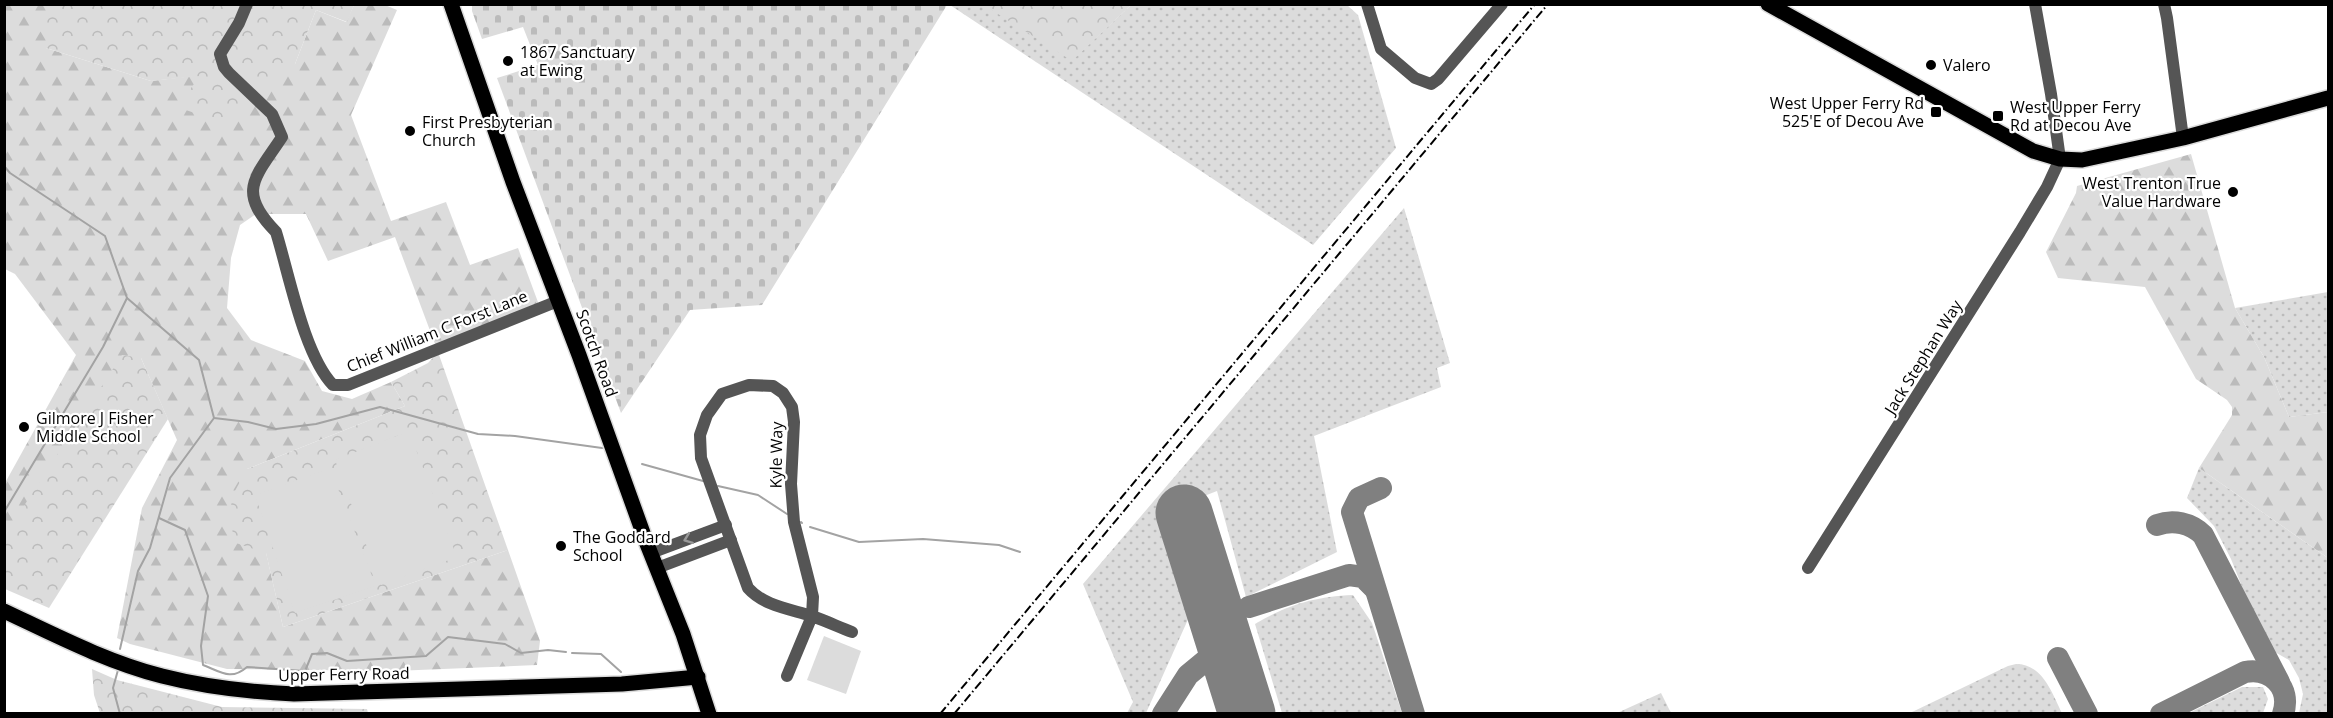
<svg xmlns="http://www.w3.org/2000/svg" width="2333" height="718" font-family="'Open Sans',sans-serif">
<style>
.grass{fill:url(#grass-dots)}
.forest{fill:url(#forest-firs)}
.cemetery{fill:url(#cemetery-stones)}
.park{fill:url(#park-crowns)}
.pitch{fill:#dcdcdc}
.lines{fill:none;stroke-linecap:round;stroke-linejoin:round}
.stream{stroke:#a3a3a3;stroke-width:2}
.taxiway{stroke:#808080;stroke-width:22}
.runway{stroke:#808080;stroke-width:57}
.major-casing{stroke:#dbdbdb;stroke-width:18}
.minor{stroke:#555;stroke-width:12}
.major{stroke:#000;stroke-width:15}
.rail{stroke:#000;stroke-width:2;stroke-dasharray:9 3 1.5 3;stroke-linecap:butt}
.oneway{stroke:#999}
.poi-dot{fill:#000;stroke:#fff;stroke-width:2}
.labels{text-anchor:middle;dominant-baseline:central;stroke-width:4.5;stroke-linejoin:round;paint-order:stroke}
.poi-label{font-size:16px;fill:#000;stroke:#fff;text-anchor:start}
.street-label{font-size:16px;fill:#000;stroke:#fff}
</style>
<defs>
<pattern id="grass-dots" width="8" height="8" patternUnits="userSpaceOnUse" patternTransform="scale(1.5)"><rect width="8" height="8" fill="#dcdcdc"/><path d="M2 2h.1M6 6h.1" fill="none" stroke="#bbb" stroke-width="1.8" stroke-linecap="round"/></pattern>
<pattern id="forest-firs" width="22" height="20" patternUnits="userSpaceOnUse" patternTransform="scale(1.5)"><rect width="22" height="20" fill="#dcdcdc"/><path d="M5 1l3.5 6h-7zM16 11l3.5 6h-7z" fill="#bbb"/></pattern>
<pattern id="cemetery-stones" width="16" height="16" patternUnits="userSpaceOnUse" patternTransform="scale(1.5)"><rect width="16" height="16" fill="#dcdcdc"/><path d="M2 7V4a2 2 0 0 1 4 0v3zM10 15v-3a2 2 0 0 1 4 0v3z" fill="#bbb"/></pattern>
<pattern id="park-crowns" width="20" height="18" patternUnits="userSpaceOnUse" patternTransform="scale(1.5)"><rect width="20" height="18" fill="#dcdcdc"/><path d="M2 6a3 3 0 1 1 6 0M12 15a3 3 0 1 1 6 0" fill="none" stroke="#bbb"/></pattern>
</defs>
<rect width="100%" height="100%" fill="#fff"/>
<g class="grass">
<path d="M950,5h36l86,55 59,-55h216l11,10 38,133 -83,97z"/>
<path d="M1404,208l46,155 -13,5 4,19 -127,49 23,116 -91,45 -29,-106 -59,23 32,101 -44,98h-19l6,-11 -50,-118z"/>
<path d="M2328,292v120l-39,5 -25,-60 -29,-49z"/>
<path d="M2199,468l129,90v155h-29l4,-19 -4,-16 -10,-18 -23,-13 -35,-88 -17,-33 -27,-28z"/>
<path d="M1353,595l19,28 30,90h-120l-27,-89c34,-20 59,-27 98,-29z"/>
<path d="M2016,664c27,0 36,29 46,49h-152l98,-47z"/>
<path d="M2242,687h21l5,12 -5,14h-74z"/>
<path d="M1661,693l10,20h-54z"/>
</g>
<g class="forest">
<path d="M5,5h41v43l105,33 144,-17 21,-54 30,12 8,-17h31l12,5 -46,105 40,106 55,-19 24,63 48,-17 24,65 -104,39 -43,-115 -67,24 -22,-47h-50l-16,11 -9,33 -4,50 24,32 54,21 17,30 30,8 39,-17 14,24 -158,63 36,158 225,-77 32,91 -3,24 -143,6 -167,-2 -97,-25 -13,-6 25,-130 35,-68 -36,-82 -136,177v-52l71,-128 -61,-81 -10,-5z"/>
<path d="M2191,154l44,154 29,49 25,60 39,-5v146l-129,-90 33,-53v-8l-5,-7 -31,-21 -51,-92 -87,-9 -12,-26 30,-59 1,-7z"/>
</g>
<path class="cemetery" d="M472,5v-1l475,1 -185,300 -72,5 -69,103 -124,-335 41,-13 -15,-38 -41,12 -10,-28z"/>
<g class="park">
<path d="M46,5h308l-7,17 -31,-12 -21,54 -68,60 -50,-17 23,-31 -49,5 -105,-33z"/>
<path d="M984,5h147l-59,56z"/>
<path d="M438,352l70,198 -225,77 -17,-74 -33,-11 -2,-44 16,-29 158,-63 -14,-24 37,-19z"/>
<path d="M122,355l19,3 27,61 -119,189 -44,-19v-54z"/>
<path d="M92,669l25,11 105,27 145,2 1,4h-268l-6,-18z"/>
</g>
<g class="pitch">
<path d="M409,431l48,126 -76,28 -46,-125z"/>
<path d="M330,468l46,118 -81,27 -40,-118z"/>
<path d="M824,636l37,15 -15,43 -39,-14z"/>
</g>
<g class="lines">
<g class="stream">
<path d="M4,166l6,7 95,63 22,62 72,62 15,58 -44,60 -20,70 -12,23 -18,78"/>
<path d="M214,418l34,4 28,7 40,-5 64,-17 98,27 37,2 87,12"/>
<path d="M642,464l61,17"/>
<path d="M718,486l40,9 29,19"/>
<path d="M4,512l99,-165 24,-49"/>
<path d="M159,518l26,12 23,66 -7,50 2,19c18,7 28,16 44,2l58,4 7,-17 15,-1 20,8 79,-5 22,-19 57,7 16,9 27,-3 18,2"/>
<path d="M801,522l1,1"/>
<path d="M810,527l49,15 64,-3 76,6 21,7"/>
<path d="M572,653l29,1 20,18"/>
<path d="M118,670l-5,18 7,26"/>
</g>
<g class="taxiway">
<path d="M1381,488l-22,10 -7,14 62,202"/>
<path d="M2157,525c16,-6 34,-2 46,10l76,147"/>
<path d="M1249,607l100,-32 14,2 11,11"/>
<path d="M2058,658l29,56"/>
<path d="M1163,714l25,-39 17,-14"/>
<path d="M2161,714l84,-42c25,-5 47,15 38,42"/>
</g>
<path class="runway" d="M1184,513l63,201"/>
<g class="major-casing">
<g id="major">
<path d="M451,4l62,178 66,173 68,189 36,90 26,80"/>
<path d="M1768,4l265,147 27,8 22,1 101,-22 145,-40"/>
<path d="M4,611c51,24 103,51 158,65 43,11 87,16 132,18l328,-10 76,-7"/>
</g>
</g>
<g class="minor">
<path d="M247,4l-8,19 -19,31 4,13 5,6 43,41 10,23c-27,41 -46,54 -6,95 13,42 28,123 57,153h15l210,-84"/>
<path d="M1367,4l14,45 34,29 16,6 7,-5 64,-75"/>
<path d="M2164,4l3,14 16,120"/>
<path d="M651,553l75,-28"/>
<path d="M657,568l74,-28"/>
<path d="M1808,568l212,-336 27,-45 13,-28 -9,-65 -16,-90"/>
<path d="M787,676l25,-60 1,-19 -19,-75 -3,-38 3,-62 -2,-15 -9,-14 -10,-7 -24,-1 -27,9 -15,21 -7,20 1,23 47,130c16,18 42,21 64,28 14,5 27,11 40,16"/>
</g>
<use href="#major" class="major"/>
<g class="rail">
<path d="M940,714l595,-710"/>
<path d="M954,714l594,-710"/>
</g>
</g>
<defs><path id="oneway-chevron" d="M-2-3.5L2.5 0L-2 3.5" fill="none" stroke-width="1.6" stroke-linecap="round" stroke-linejoin="round" transform="scale(1.5)"/></defs>
<use class="oneway" href="#oneway-chevron" transform="translate(688 539) rotate(159)"/>
<g class="poi-dot">
<circle cx="508" cy="61" r="6"/>
<circle cx="1931" cy="65" r="6"/>
<rect x="1930" y="106" width="12" height="12" rx="3"/>
<rect x="1992" y="110" width="12" height="12" rx="3"/>
<circle cx="410" cy="131" r="6"/>
<circle cx="2233" cy="192" r="6"/>
<circle cx="24" cy="427" r="6"/>
<circle cx="561" cy="546" r="6"/>
</g>
<g class="labels">
<g class="poi-label">
<text x="520" y="52">1867 Sanctuary<tspan x="520" dy="18">at Ewing</tspan></text>
<text x="1943" y="65">Valero</text>
<text x="1924" y="103" text-anchor="end">West Upper Ferry Rd<tspan x="1924" dy="18">525'E of Decou Ave</tspan></text>
<text x="2010" y="107">West Upper Ferry<tspan x="2010" dy="18">Rd at Decou Ave</tspan></text>
<text x="422" y="122">First Presbyterian<tspan x="422" dy="18">Church</tspan></text>
<text x="2221" y="183" text-anchor="end">West Trenton True<tspan x="2221" dy="18">Value Hardware</tspan></text>
<text x="36" y="418">Gilmore J Fisher<tspan x="36" dy="18">Middle School</tspan></text>
<text x="573" y="537">The Goddard<tspan x="573" dy="18">School</tspan></text>
</g>
<g class="street-label">
<text transform="translate(437 331) rotate(-22)">Chief William C Forst Lane</text>
<text transform="translate(597 353) rotate(70)">Scotch Road</text>
<text transform="translate(1923 357) rotate(-58)">Jack Stephan Way</text>
<text transform="translate(776 455) rotate(-89)">Kyle Way</text>
<text transform="translate(344 674) rotate(-1)">Upper Ferry Road</text>
</g>
</g>
<rect width="2333" height="718" fill="none" stroke="#000000" stroke-width="12"/>
</svg>
